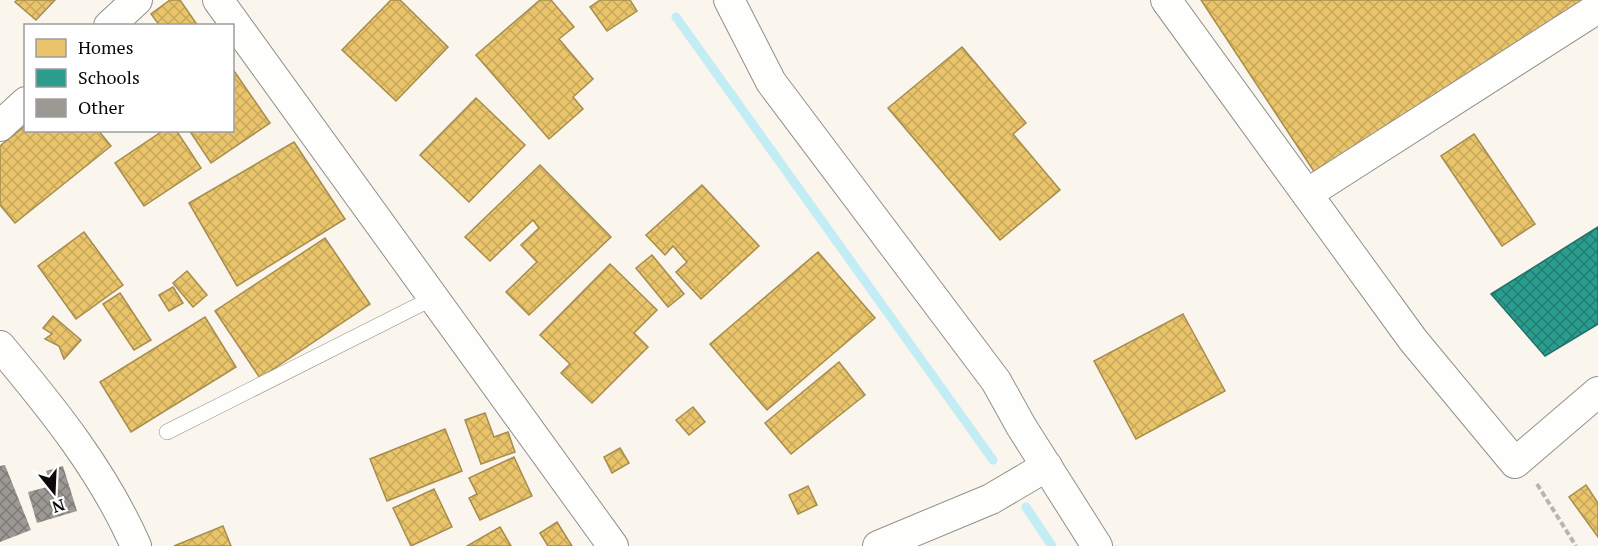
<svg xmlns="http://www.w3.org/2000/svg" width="1598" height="546" font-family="'PT Serif',serif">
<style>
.homes{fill:url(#homes-cross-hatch);stroke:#a68c4d;stroke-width:1.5}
.schools{fill:url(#schools-cross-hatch);stroke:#207167;stroke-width:1.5}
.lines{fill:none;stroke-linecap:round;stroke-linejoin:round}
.stream{stroke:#c3edf5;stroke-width:9}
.building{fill:url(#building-cross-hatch)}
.lane-casing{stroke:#92908c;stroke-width:16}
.street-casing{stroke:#92908c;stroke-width:32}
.path{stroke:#b7b6b5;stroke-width:4;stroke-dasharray:6 3;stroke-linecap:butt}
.lane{stroke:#fefefc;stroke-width:15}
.street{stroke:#fefefc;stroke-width:30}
</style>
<defs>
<pattern id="homes-cross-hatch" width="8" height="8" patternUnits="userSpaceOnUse" patternTransform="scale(1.5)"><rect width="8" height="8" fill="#e9c46a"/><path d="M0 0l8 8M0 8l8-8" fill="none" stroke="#c6a75b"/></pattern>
<pattern id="schools-cross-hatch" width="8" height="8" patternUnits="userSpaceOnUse" patternTransform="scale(1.5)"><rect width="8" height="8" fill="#2a9d8f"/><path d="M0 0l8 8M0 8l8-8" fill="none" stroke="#227e73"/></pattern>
<pattern id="building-cross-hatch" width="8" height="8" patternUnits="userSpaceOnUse" patternTransform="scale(1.5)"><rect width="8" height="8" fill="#9c9894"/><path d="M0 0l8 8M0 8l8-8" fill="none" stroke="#7d7a77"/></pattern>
</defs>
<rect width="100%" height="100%" fill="#faf5ed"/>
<g class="homes">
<path d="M17,0h38l-19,20 -21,-18z"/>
<path d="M170,0h10l18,26h-38l-9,-12z"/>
<path d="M391,0h9l48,47 -52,54 -54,-51z"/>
<path d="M540,0h11l23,27 -15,12 34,40 -20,18 10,12 -34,30 -73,-84z"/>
<path d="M600,0h30l7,11 -30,20 -17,-24z"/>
<path d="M1201,0h386l-270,176z"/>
<path d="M962,47l64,76 -13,11 47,56 -60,50 -112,-132z"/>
<path d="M232,68l38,55 -59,40 -22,-33h43z"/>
<path d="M476,98l49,47 -56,57 -49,-47z"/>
<path d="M26,125v5h72l13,16 -96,77 -15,-18v-59z"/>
<path d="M164,130h12l25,38 -57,38 -29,-43z"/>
<path d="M1474,134l61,90 -33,22 -61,-90z"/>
<path d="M294,142l51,77 -108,67 -48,-83z"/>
<path d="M540,165l71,72 -82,78 -23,-23 31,-30 -16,-17 18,-17 -6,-8 -43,41 -25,-24z"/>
<path d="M702,185l57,61 -58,53 -25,-27 11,-10 -14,-16 -8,9 -19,-20z"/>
<path d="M84,232l39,53 -47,34 -38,-53z"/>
<path d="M325,238l45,66 -110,74 -45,-67z"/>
<path d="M818,252l57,66 -108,92 -57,-66z"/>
<path d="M652,255l32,39 -16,13 -32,-39z"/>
<path d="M610,264l47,46 -23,23 14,14 -56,56 -31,-30 9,-9 -30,-29z"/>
<path d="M187,271l20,24 -14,12 -20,-24z"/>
<path d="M173,287l10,16 -14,8 -10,-16z"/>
<path d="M120,293l31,47 -17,10 -31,-46z"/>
<path d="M1183,314l42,77 -89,48 -42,-78z"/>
<path d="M53,316l28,24 -17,19 -5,-13 -14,-7 7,-5 -9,-6z"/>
<path d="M205,317l31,50 -105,65 -31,-50z"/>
<path d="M839,362l26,33 -74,59 -26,-31z"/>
<path d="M693,407l12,15 -16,13 -13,-15z"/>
<path d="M485,413l9,24 14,-5 7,20 -34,12 -16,-44z"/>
<path d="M445,429l17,42 -75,30 -17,-42z"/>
<path d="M620,448l9,15 -17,10 -8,-16z"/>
<path d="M514,457l18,39 -52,24 -11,-22 8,-4 -8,-16z"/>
<path d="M1586,485l12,18v34l-29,-40z"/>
<path d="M808,486l9,19 -19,9 -9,-19z"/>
<path d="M434,489l18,38 -41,19 -18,-38z"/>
<path d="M557,522l15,24h-24l-8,-13z"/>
<path d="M223,526l8,20h-57z"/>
<path d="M500,527l11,19h-44z"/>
</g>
<path class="schools" d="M1598,227v97l-53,32 -54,-62z"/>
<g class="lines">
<g class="stream">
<path d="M676,17l317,443"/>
<path d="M1026,507l26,39"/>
</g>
</g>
<g class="building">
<path d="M5,465l26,65 -31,12v-76z"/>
<path d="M63,466l14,45 -40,12 -9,-31 23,-6 -5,-15z"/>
</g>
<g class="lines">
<g class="lane-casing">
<path id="lane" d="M167,432l266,-134"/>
</g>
<g class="street-casing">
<g id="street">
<path d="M218,0l395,546"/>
<path d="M729,0l42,82 225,299 25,45 76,120"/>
<path d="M1166,0l247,340 102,123 83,-71"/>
<path d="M109,26l28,-26"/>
<path d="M0,126l26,-24"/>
<path d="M1307,194l291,-186"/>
<path d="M0,346c52,62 103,125 136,200"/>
<path d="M878,546l113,-47 56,-33"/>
</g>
</g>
<path class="path" d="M1537,484l39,62"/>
<use href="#lane" class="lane"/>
<use href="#street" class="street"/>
</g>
<rect x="24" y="24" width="210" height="108" fill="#ffffff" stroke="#9d9d9d" stroke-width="1.5"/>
<rect x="36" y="39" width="30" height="18" fill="#e9c46a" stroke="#9d9d9d" stroke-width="1.5"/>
<text x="78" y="54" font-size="18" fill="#0a0a0a">Homes</text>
<rect x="36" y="69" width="30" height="18" fill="#2a9d8f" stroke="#9d9d9d" stroke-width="1.5"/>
<text x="78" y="84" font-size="18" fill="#0a0a0a">Schools</text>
<rect x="36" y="99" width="30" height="18" fill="#9c9894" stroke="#9d9d9d" stroke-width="1.5"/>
<text x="78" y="114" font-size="18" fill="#0a0a0a">Other</text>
<g transform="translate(54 492) rotate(162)" stroke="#ffffff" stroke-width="4.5" paint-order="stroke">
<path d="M0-4.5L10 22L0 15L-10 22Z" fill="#0a0a0a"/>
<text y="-9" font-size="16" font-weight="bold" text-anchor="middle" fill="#0a0a0a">N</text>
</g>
</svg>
